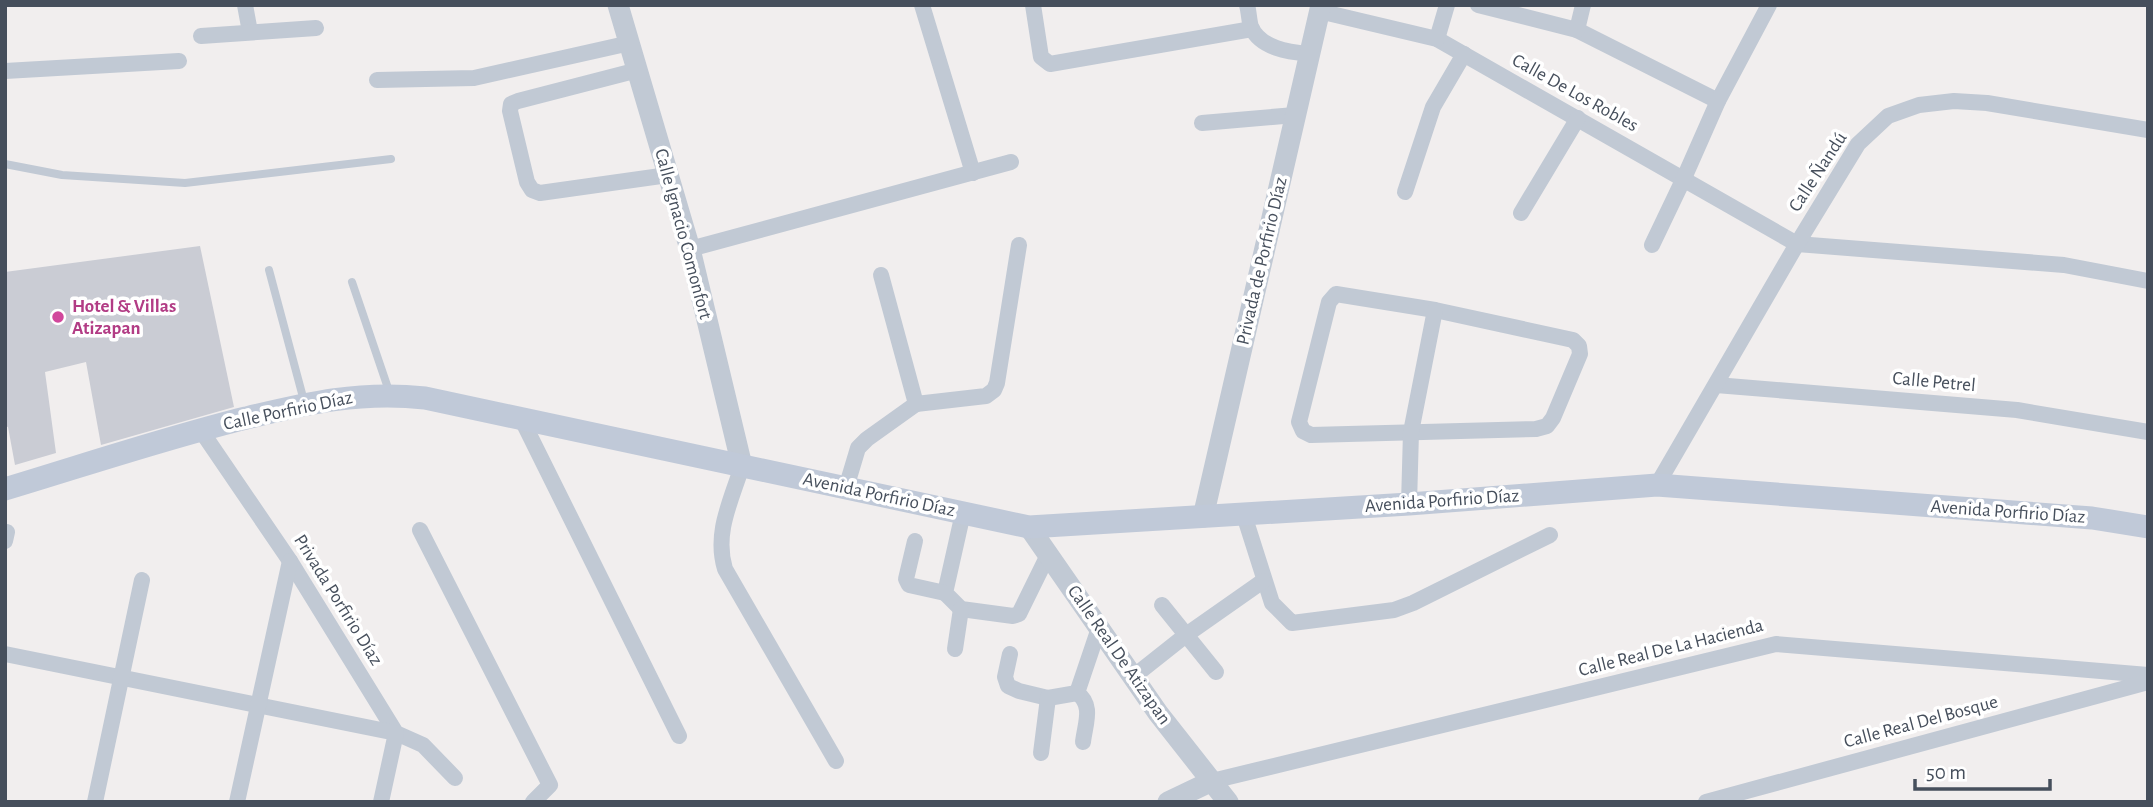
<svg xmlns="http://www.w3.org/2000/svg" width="2153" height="807" font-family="'Alegreya Sans',sans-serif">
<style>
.building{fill:#caccd4}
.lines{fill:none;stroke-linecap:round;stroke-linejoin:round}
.service{stroke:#c1c9d4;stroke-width:8}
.minor{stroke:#c1c9d4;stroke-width:16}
.tertiary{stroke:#c1c9d4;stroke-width:21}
.secondary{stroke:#c0c9d8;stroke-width:23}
.hotel-dot{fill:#d1479c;stroke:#fff;stroke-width:2.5}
.labels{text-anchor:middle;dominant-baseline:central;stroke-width:7;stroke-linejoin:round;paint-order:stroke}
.street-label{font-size:19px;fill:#464f5c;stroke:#fff}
.hotel-label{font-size:19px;font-weight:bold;fill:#b23c85;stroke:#fff;text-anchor:start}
</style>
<rect width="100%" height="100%" fill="#f1eeee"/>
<path class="building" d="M200,246l34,161 -133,38 -15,-83 -41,10 11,81 -41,12 -7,-38 -3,-1v-154z"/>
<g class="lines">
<g class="service">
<path d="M5,164l57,11 123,8 206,-24"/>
<path d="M269,270l35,131"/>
<path d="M352,282l38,112"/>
</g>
<g class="minor">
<path d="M245,5l5,27"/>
<path d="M922,5l51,168"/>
<path d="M1033,5l8,52 9,7 202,-35"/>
<path d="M1247,5c2,7 2,16 4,22 10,22 39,25 58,27"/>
<path d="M1478,5l99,25 141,71"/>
<path d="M1319,11l118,28 360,205 267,21 84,16"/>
<path d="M1577,30l6,-25"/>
<path d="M201,36l115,-8"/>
<path d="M1437,39l10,-34"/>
<path d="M638,70l-120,31 -7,3 -1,7 17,71 5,8 8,3 128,-18"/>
<path d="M5,71l174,-10"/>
<path d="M377,80l97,-2 156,-35"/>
<path d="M1202,123l93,-8"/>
<path d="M1405,192l28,-85 31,-53"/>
<path d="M1521,213l57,-95"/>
<path d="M1652,245l32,-67 34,-77 51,-96"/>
<path d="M690,249l321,-87"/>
<path d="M1336,294l99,16 138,30 6,6 1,8 -27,64 -6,8 -11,3 -225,6 -8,-4 -4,-9 30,-120z"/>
<path d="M1716,385l301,25 131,22"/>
<path d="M916,404l70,-8 8,-6 3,-7 22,-138"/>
<path d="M522,420l157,316"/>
<path d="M200,429l90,132 106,172 27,12 32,33"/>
<path d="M742,466c-11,35 -28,67 -17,103l111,192"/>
<path d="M1657,485l140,-241 61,-100 30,-28 31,-11 35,-4 33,2 161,27"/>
<path d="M846,488l12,-40 9,-9 49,-35 -35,-129"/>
<path d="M1409,504l2,-72 24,-122"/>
<path d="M963,513l-18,80 16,16 52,7 6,-2 29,-59"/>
<path d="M1244,515l28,88 20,20 102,-13 19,-7 137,-68"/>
<path d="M420,530l130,255 -17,17"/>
<path d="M5,541l2,-9"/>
<path d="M915,541l-9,38 3,6 36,8"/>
<path d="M1162,605l54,67"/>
<path d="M955,649l6,-40"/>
<path d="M5,654l391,79 -15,69"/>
<path d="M1010,654l-5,23 3,9 11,5 29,7"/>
<path d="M1133,677l53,-42 77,-54"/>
<path d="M1083,742c2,-18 11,-37 -6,-49l22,-65"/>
<path d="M1041,753l7,-55 29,-5"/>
<path d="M1212,781l564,-137 372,31"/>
<path d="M95,802l47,-222"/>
<path d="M237,802l53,-241"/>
<path d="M1706,802l442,-120"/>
</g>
<g class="tertiary">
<path d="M618,5l72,244 52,217"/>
<path d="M1203,517l118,-512"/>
<path d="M1029,527l129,186 70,89"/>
<path d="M1168,802l44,-21"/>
</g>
<path class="secondary" d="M5,489c80,-24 160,-51 241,-71 63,-15 113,-27 179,-20l604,129 380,-23 248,-19 435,33 56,9"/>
</g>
<circle class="hotel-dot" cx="58" cy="317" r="7"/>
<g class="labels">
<g class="street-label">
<text transform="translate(1575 93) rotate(29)">Calle De Los Robles</text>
<text transform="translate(1818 172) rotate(-57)">Calle Ñandú</text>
<text transform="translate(683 234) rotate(75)">Calle Ignacio Comonfort</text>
<text transform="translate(1262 261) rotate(-77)">Privada de Porfirio Díaz</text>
<text transform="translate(1934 382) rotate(5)">Calle Petrel</text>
<text transform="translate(288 411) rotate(-12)">Calle Porfirio Díaz</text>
<text transform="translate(879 495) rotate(12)">Avenida Porfirio Díaz</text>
<text transform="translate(1442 501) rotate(-4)">Avenida Porfirio Díaz</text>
<text transform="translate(2008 512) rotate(4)">Avenida Porfirio Díaz</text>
<text transform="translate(338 600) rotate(58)">Privada Porfirio Díaz</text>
<text transform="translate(1671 648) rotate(-14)">Calle Real De La Hacienda</text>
<text transform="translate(1119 655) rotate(55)">Calle Real De Atizapan</text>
<text transform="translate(1921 722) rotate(-15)">Calle Real Del Bosque</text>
</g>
<g class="hotel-label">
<text x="72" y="306">Hotel &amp; Villas<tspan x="72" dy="22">Atizapan</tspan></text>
</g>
</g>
<rect width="2153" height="807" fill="none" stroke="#464f5c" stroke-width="14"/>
<path d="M1915 779v10h135v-10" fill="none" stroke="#464f5c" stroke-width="3.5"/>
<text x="1926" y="779" font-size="21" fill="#464f5c" stroke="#ffffff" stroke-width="5" paint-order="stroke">50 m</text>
</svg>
